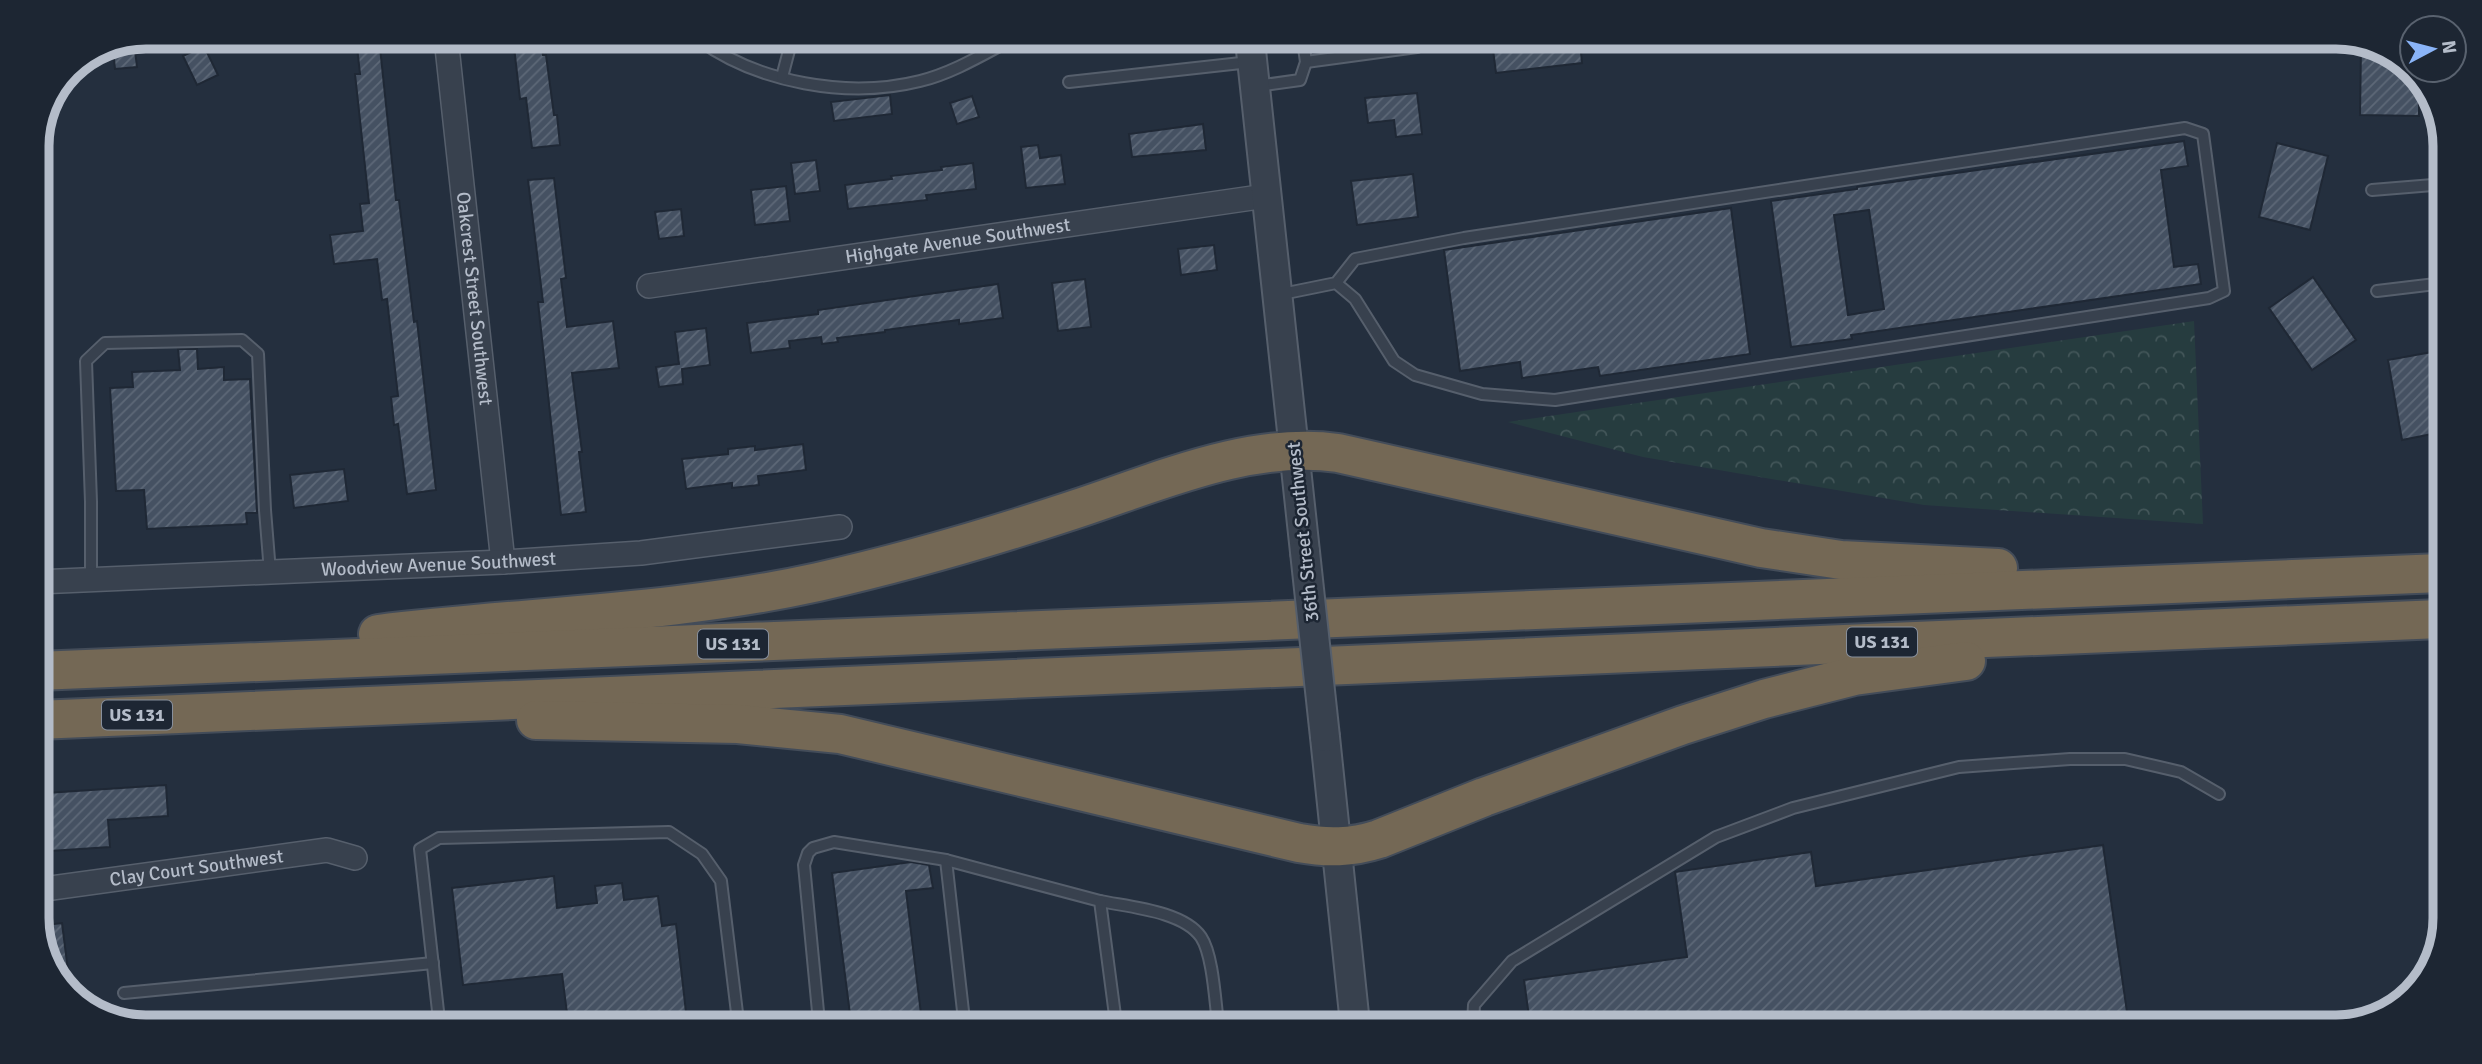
<svg xmlns="http://www.w3.org/2000/svg" width="2482" height="1064" font-family="Signika,sans-serif">
<style>
.forest{fill:url(#forest-crowns)}
.building{fill:url(#building-hatch);stroke:#1f2835;stroke-width:2;fill-rule:evenodd}
.lines{fill:none;stroke-linecap:round;stroke-linejoin:round}
.service-casing{stroke:#565f6c;stroke-width:14}
.minor-casing{stroke:#565f6c;stroke-width:26}
.tertiary-casing{stroke:#565f6c;stroke-width:32}
.motorway-casing{stroke:#434c59;stroke-width:42}
.service{stroke:#38414e;stroke-width:10}
.minor{stroke:#38414e;stroke-width:23}
.tertiary{stroke:#38414e;stroke-width:28}
.motorway{stroke:#746855;stroke-width:38}
.tertiary-bridge-casing{stroke:#565f6c;stroke-width:32;stroke-linecap:butt}
.tertiary-bridge{stroke:#38414e;stroke-width:28}
.labels{text-anchor:middle;dominant-baseline:central;stroke-width:5;stroke-linejoin:round;paint-order:stroke}
.shield{fill:#1d2633;stroke:#878f9c;stroke-width:2}
.shield-label{font-size:18px;font-weight:bold;fill:#b4bcc9}
.street-label{font-size:19px;fill:#b4bcc9;stroke:#1d2633}
.rim{fill:none;stroke:#b4bcc9;stroke-width:9}
</style>
<defs>
<pattern id="forest-crowns" width="20" height="18" patternUnits="userSpaceOnUse" patternTransform="scale(1.75)"><rect width="20" height="18" fill="#263c3f"/><path d="M2 6a3 3 0 1 1 6 0M12 15a3 3 0 1 1 6 0" fill="none" stroke="#435659"/></pattern>
<pattern id="building-hatch" width="6" height="6" patternUnits="userSpaceOnUse" patternTransform="scale(1.75)"><rect width="6" height="6" fill="#455162"/><path d="M-1 1l2-2M0 6l6-6M5 7l2-2" fill="none" stroke="#5d6877"/></pattern>
</defs>
<rect width="100%" height="100%" fill="#242f3e"/>
<path class="forest" d="M2194,321l9,203 -279,-19 -281,-48 -135,-35z"/>
<g class="building">
<path d="M356,38h23l17,162h3l15,122 3,-1 19,169 -29,4 -9,-70 -4,1 -3,-28 7,-1 -11,-97 -5,1 -5,-41 -43,5 -4,-29 33,-4 -3,-27 9,-1 -14,-129h5z"/>
<path d="M513,38h28l2,17h3l8,60h3l3,30 -28,3 -6,-50 -6,1z"/>
<path d="M134,42l3,25 -22,2 -2,-19z"/>
<path d="M1492,42h88l2,21 -86,10z"/>
<path d="M2361,45h17l41,32v39l-59,-1z"/>
<path d="M204,46l14,29 -21,10 -14,-29z"/>
<path d="M1417,93l5,41 -26,3 -2,-17 -26,3 -3,-25z"/>
<path d="M890,95l2,19 -58,7 -3,-19z"/>
<path d="M972,96l7,21 -22,7 -7,-21z"/>
<path d="M1203,124l3,26 -74,7 -3,-23z"/>
<path d="M2184,141l4,25 -27,4 13,97 24,-3 3,20 -350,51 1,4 -61,8 -20,-146 86,-12v-2zM1869,210l15,99 -36,6 -14,-100z"/>
<path d="M2277,143l51,13 -18,74 -51,-13z"/>
<path d="M1038,145l2,13 21,-3 4,29 -39,4 -5,-41z"/>
<path d="M816,160l4,31 -25,3 -4,-31z"/>
<path d="M973,163l3,26 -50,6 1,5 -79,9 -3,-24 47,-6 -1,-3 51,-6 -1,-3z"/>
<path d="M1413,174l5,43 -61,8 -6,-44z"/>
<path d="M554,178l12,100 -5,1 6,48 46,-6 6,47 -47,5 10,79h-3l7,60 -25,3 -23,-213h5l-15,-122z"/>
<path d="M786,186l4,35 -35,4 -4,-35z"/>
<path d="M1731,208l19,146 -150,22 -2,-9 -76,11 -2,-16 -60,9 -16,-121z"/>
<path d="M681,209l3,27 -25,3 -4,-27z"/>
<path d="M1214,245l3,25 -36,5 -3,-26z"/>
<path d="M2313,277l43,63 -44,30 -43,-62z"/>
<path d="M1085,279l6,48 -33,4 -6,-48z"/>
<path d="M998,284l5,34 -44,6v-4l-74,10v2l-48,6 1,4 -16,2 -1,-7 -32,4 1,7 -39,5 -4,-30 71,-9v-4z"/>
<path d="M706,328l4,37 -28,4 1,15 -24,3 -3,-20 23,-3 -4,-32z"/>
<path d="M178,349h19l1,20 26,-2v13l26,-1 7,134h-11l1,11 -100,5 -3,-39 -28,1 -6,-103 23,-1 -1,-15 48,-2z"/>
<path d="M2443,350l-1,82 -40,8 -14,-80z"/>
<path d="M803,444l3,26 -48,6 1,9 -27,3v-5l-46,6 -4,-30 46,-5v-5l27,-3v4z"/>
<path d="M344,469l4,32 -54,7 -4,-33z"/>
<path d="M166,785l2,31 -60,4 2,27 -60,4 -4,-58z"/>
<path d="M2103,845l26,181 -599,-2 -6,-44 163,-23 -12,-85 136,-20 5,34z"/>
<path d="M911,862l18,3 4,23 -27,3 16,131h-71l-19,-149z"/>
<path d="M554,876l3,32 40,-5 -2,-17 27,-3 2,17 34,-4 4,30 14,-2 11,97h-119l-6,-47 -99,11 -11,-97z"/>
<path d="M62,923l9,71 -12,-10 -22,-58z"/>
</g>
<g class="lines">
<g class="service-casing">
<g id="service">
<path d="M698,39c60,44 150,60 222,42 29,-7 57,-23 83,-37"/>
<path d="M1306,62l111,-15 2,-6"/>
<path d="M782,77l10,-38"/>
<path d="M1069,82l181,-20"/>
<path d="M1257,86l43,-6 6,-18 -3,-21"/>
<path d="M2372,190l73,-6"/>
<path d="M2377,291l67,-8"/>
<path d="M1277,295l59,-12 19,16 39,62 21,14 67,19 73,6 654,-102 15,-7 -21,-157 -18,-6 -721,110 -109,21 -19,24"/>
<path d="M91,579v-77l-5,-141 19,-18 137,-3 16,14 7,156 5,62"/>
<path d="M946,860l18,160"/>
<path d="M1100,901c29,6 83,10 101,36 12,18 14,64 17,86"/>
<path d="M124,993l309,-30"/>
<path d="M439,1020l-19,-171 19,-11 230,-6 33,22 19,27 17,140"/>
<path d="M819,1022l-15,-157 4,-12 5,-5 21,-6 112,18 154,41 16,122"/>
<path d="M1473,1024l1,-19 38,-44 204,-124 77,-29 166,-41 111,-8h55l56,13 38,22"/>
</g>
</g>
<g class="minor-casing">
<g id="minor">
<path id="s1" d="M446,38l57,524"/>
<path id="s2" d="M649,286l617,-90"/>
<path id="s3" d="M37,582l466,-20 138,-9 199,-26"/>
<path id="s4" d="M37,890l290,-40 28,8"/>
</g>
</g>
<g class="tertiary-casing">
<g id="tertiary">
<path d="M1250,41l55,511"/>
<path d="M1325,737l30,287"/>
</g>
</g>
<g class="motorway-casing">
<g id="motorway">
<path d="M378,634c147,-18 295,-20 440,-52 84,-19 167,-43 249,-70 85,-27 180,-72 271,-59l423,95 80,12 157,8"/>
<path d="M37,671l2404,-98"/>
<path d="M37,720l2403,-101"/>
<path d="M536,720l202,4 102,10 459,109c28,5 52,5 80,-4l105,-42 199,-72 81,-26 90,-23 112,-15"/>
</g>
</g>
<use href="#service" class="service"/>
<use href="#minor" class="minor"/>
<use href="#tertiary" class="tertiary"/>
<use href="#motorway" class="motorway"/>
<g class="tertiary-bridge-casing">
<path id="tertiary-bridge" d="M1305,552l20,185"/>
</g>
<use href="#tertiary-bridge" class="tertiary-bridge"/>
</g>
<g class="labels">
<g class="shield">
<rect x="1847" y="627.5" width="70" height="29" rx="5"/>
<rect x="698" y="629.5" width="70" height="29" rx="5"/>
<rect x="102" y="700.5" width="70" height="29" rx="5"/>
</g>
<g class="shield-label">
<text x="1882" y="642">US 131</text>
<text x="733" y="644">US 131</text>
<text x="137" y="715">US 131</text>
</g>
<g class="street-label">
<text stroke="none"><textPath href="#s2" startOffset="312">Highgate Avenue Southwest</textPath></text>
<text stroke="none"><textPath href="#s1" startOffset="262">Oakcrest Street Southwest</textPath></text>
<text transform="translate(1303 532) rotate(-96)">36th Street Southwest</text>
<text stroke="none"><textPath href="#s3" startOffset="402">Woodview Avenue Southwest</textPath></text>
<text stroke="none"><textPath href="#s4" startOffset="161">Clay Court Southwest</textPath></text>
</g>
</g>
<path d="M0 0H2482V1064H0ZM146 49H2336A97 97 0 0 1 2433 146V918A97 97 0 0 1 2336 1015H146A97 97 0 0 1 49 918V146A97 97 0 0 1 146 49Z" fill="#1d2633" fill-rule="evenodd"/>
<path class="rim" d="M146 49H2336A97 97 0 0 1 2433 146V918A97 97 0 0 1 2336 1015H146A97 97 0 0 1 49 918V146A97 97 0 0 1 146 49Z"/>
<g transform="translate(2433 49) rotate(83)"><circle r="33" fill="#1d2633" stroke="#59626f" stroke-width="2"/>
<path d="M0-5L12 26L0 18L-12 26Z" fill="#8ab4f8"/>
<text y="-10" font-size="19" font-weight="bold" text-anchor="middle" fill="#b4bcc9">N</text>
</g>
</svg>
